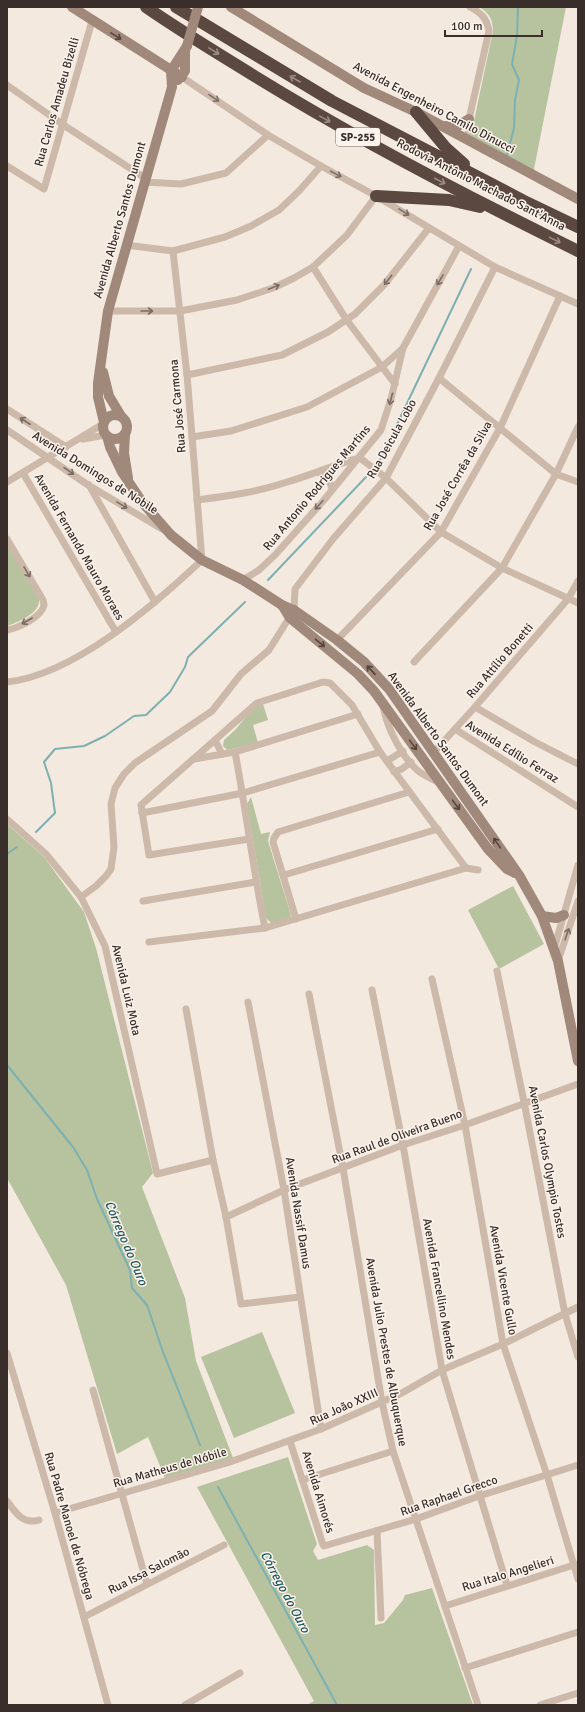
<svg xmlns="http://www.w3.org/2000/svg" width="585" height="1712" font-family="Signika,sans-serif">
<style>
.green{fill:#b7c39e}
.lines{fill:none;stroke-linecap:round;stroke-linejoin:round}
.stream{stroke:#7db0b1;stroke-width:2}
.street{stroke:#ccb9aa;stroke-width:7}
.secondary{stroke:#a0887b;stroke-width:10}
.highway{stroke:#5b4841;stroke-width:12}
.secondary-bridge{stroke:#a0887b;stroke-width:10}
.oneway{stroke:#54443e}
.oneway2{stroke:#9b8c85}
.oneway3{stroke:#7c6d64}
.labels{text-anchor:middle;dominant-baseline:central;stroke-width:3;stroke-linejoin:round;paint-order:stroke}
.shield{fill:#fbf3ec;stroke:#746964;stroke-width:1}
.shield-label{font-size:11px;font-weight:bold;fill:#3a2e2a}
.street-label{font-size:12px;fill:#3a2e2a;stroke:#fbf3ec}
.water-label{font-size:13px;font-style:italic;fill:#1e595d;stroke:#fbf3ec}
</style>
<rect width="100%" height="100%" fill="#f3e9df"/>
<g class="green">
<path d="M479,7h87l-33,167 -62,-32v-7l22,-104c0,-12 -4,-18 -14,-24z"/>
<path d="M7,543l32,56c2,14 -21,23 -32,27z"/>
<path d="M262,701l6,19 -15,5 5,18 -31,7 -4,-4 1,-6 11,-10 22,-26z"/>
<path d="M251,797l10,37 9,-2 -2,9 23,74 -1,3 -18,6 -6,-6 -19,-114z"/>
<path d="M7,824l37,33 40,55 12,36 57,225 -11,14 43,111 11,63 37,97 -68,20 -17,-41 -31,17 -51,-169 -59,-107z"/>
<path d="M513,886l31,58 -45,25 -31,-59z"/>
<path d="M262,1332l33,81 -61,25 -33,-81z"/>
<path d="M288,1457l29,87 -4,7 5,9 49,-15 7,5 1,75 9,-2 19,-23 2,-5 27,-7 41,117h-166l7,-4 -117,-214z"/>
</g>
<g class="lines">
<g class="stream">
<path d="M507,155l7,-27 1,-28 4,-20 -7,-16 5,-28 1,-29"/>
<path d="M380,460l91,-191"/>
<path d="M268,580l98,-103"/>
<path d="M36,832l19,-19 -4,-30 -7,-21 11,-13 29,-3 21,-10 29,-20 12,-1 24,-23 15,-25 3,-10 57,-55"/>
<path d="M7,854l10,-7"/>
<path d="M7,1065l66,82 14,23 10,29 33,71 2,18 15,17 16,47 37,93"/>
<path d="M218,1487l119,218"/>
</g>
<g class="street">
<path d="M182,77l86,58 53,31 55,30"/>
<path d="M7,85l55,39 83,54"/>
<path d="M468,139l1,-20 20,-88c-2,-13 -8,-18 -19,-24"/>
<path d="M7,166l37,23 48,-168"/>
<path d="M144,182l37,2 45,-11 42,-38"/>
<path d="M126,245l47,6 52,-14 26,-11 28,-16 20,-19 22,-25"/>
<path d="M313,267l33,52 49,65"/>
<path d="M108,311h72l57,-11 36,-12 21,-10 19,-11 34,-32 29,-39 119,71 83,37"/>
<path d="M187,375l95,-20 46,-23 27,-18 29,-29 45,-57"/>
<path d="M439,378l117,96 22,8"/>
<path d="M7,409l59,38"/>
<path d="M7,430l81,55 74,44"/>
<path d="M192,437l39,-6 76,-24 75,-40 20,-18"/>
<path d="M83,439l23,-4"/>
<path d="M318,472l10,6 4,10"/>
<path d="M23,473l93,159"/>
<path d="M7,482l96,-58"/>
<path d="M89,485l66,117"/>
<path d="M197,500c31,-4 61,-8 90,-18 25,-7 48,-18 73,-24l26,20 55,54 61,36 76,35"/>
<path d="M7,539l36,61 1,5c-2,12 -26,23 -37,25"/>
<path d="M243,580l16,-10 16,-15 49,-55 57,-70 10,-31 12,-51 56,-102"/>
<path d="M337,640l104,-108 59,-104 60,-132"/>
<path d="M414,662l88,-94 54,-94 22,-47"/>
<path d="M7,682c67,-7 147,-77 195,-122l-15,-185 -14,-124"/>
<path d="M383,706c4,21 17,48 33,63 6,6 15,9 22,13"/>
<path d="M475,707l60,35 43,22"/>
<path d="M455,729l123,78"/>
<path d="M215,740l7,14"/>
<path d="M235,752c11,58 18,117 30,176"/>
<path d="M434,752l41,-45 93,-108 10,-18"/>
<path d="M194,759l41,-7 123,-38"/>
<path d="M387,761l16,-10"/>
<path d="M394,772l8,-3 9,-7"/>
<path d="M142,813l101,-20 137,-41"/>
<path d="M7,819l39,35 35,43 24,49 52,228 56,-14"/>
<path d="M249,839l-100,16 -8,-50 116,-102 66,-21 7,1 22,22 28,47 86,116"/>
<path d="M284,875l154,-46"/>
<path d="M81,897l15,-11 10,-10 5,-7 3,-22 -3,-43 4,-16 9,-14 11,-11 77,-52 29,-37 28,-24 25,-40 1,-21 38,-50 53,-61 53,-100 56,-111"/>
<path d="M143,901l113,-19"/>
<path d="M296,919l-23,-77 1,-4 4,-6 131,-40"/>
<path d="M149,942l116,-14 201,-60 12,2"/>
<path d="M554,949l24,-84"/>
<path d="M558,961l20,-60"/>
<path d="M497,971l27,131 41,212 13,43"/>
<path d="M432,979l33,146 38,219 44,131 31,104"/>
<path d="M372,990l31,155 39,225 65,215"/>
<path d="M309,994l34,174 39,234 11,49 85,254"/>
<path d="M248,1002l36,188 37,239"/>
<path d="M186,1009l27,151 13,57 15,87 59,-7"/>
<path d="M226,1217l58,-27 119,-45 62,-20 113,-41"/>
<path d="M7,1353l48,160 53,192"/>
<path d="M93,1390l54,194"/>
<path d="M290,1441l33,104 1,1 92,-27 63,-23 99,-31"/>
<path d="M302,1480l91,-29"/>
<path d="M7,1501c8,11 16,24 32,19"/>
<path d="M55,1513l175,-51 91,-33 81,-36 40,-23 61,-26 75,-37"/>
<path d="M377,1531l4,87"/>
<path d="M445,1606l132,-42"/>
<path d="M84,1617l140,-72"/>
<path d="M465,1668l113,-36"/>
<path d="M185,1705l55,-32"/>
<path d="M540,1705l38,-12"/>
</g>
<g class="secondary">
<path d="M72,7l110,70"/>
<path d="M231,7l133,81 52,24 162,87"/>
<path d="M178,80l7,-9v-20"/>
<path d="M446,126c10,3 15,-2 23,-7"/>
<path d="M103,372l6,24 12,20"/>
<circle cx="115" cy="427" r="12"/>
<path d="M104,422l-6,-25v-14l10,-72 64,-224 -1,-16 16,-25"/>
<path d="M125,434l-1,19 4,25"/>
<path d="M107,436l3,11 12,25 20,30 29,33 31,25 41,20 39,25 12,5 43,30 27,22 25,27 130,186 23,41 16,45 20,100"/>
<path d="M282,605l8,13 68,56 16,17 114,158 19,20 8,4"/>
<path d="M542,916l14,2 8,-3"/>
</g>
<g class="highway">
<path d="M146,7c36,25 73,47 110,70 104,64 212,120 322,174"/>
<path d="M176,7l156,94 196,102 50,24"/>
<path d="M416,112l30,36 18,16"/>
<path d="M376,196l73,4 31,7"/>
</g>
<path class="secondary-bridge" d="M187,46l11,-39"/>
</g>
<defs><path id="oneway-shaft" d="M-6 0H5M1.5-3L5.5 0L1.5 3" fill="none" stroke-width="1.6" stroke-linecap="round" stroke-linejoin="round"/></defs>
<g class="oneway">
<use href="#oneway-shaft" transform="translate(116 36) rotate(32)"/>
<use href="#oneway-shaft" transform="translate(320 643) rotate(40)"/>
<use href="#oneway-shaft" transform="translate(371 670) rotate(-133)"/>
<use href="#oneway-shaft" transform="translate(413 745) rotate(54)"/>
<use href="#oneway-shaft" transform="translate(456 805) rotate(54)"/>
<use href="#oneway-shaft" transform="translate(497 843) rotate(-125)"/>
</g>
<g class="oneway2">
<use href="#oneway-shaft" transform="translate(214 51) rotate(31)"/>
<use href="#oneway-shaft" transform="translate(295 79) rotate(-150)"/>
<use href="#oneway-shaft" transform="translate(325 119) rotate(29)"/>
<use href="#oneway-shaft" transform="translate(440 181) rotate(28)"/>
<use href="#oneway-shaft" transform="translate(555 240) rotate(26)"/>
</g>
<g class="oneway3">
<use href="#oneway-shaft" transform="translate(214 98) rotate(34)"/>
<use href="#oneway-shaft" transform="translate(336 174) rotate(28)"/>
<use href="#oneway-shaft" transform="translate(404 212) rotate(31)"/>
<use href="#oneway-shaft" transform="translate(388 280) rotate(128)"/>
<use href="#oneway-shaft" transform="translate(440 280) rotate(120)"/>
<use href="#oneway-shaft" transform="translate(274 287) rotate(-22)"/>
<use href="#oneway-shaft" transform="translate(147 311)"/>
<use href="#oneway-shaft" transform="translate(391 399) rotate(105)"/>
<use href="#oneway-shaft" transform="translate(25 421) rotate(-147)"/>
<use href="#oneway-shaft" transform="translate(69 471) rotate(35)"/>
<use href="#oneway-shaft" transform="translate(122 505) rotate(31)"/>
<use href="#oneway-shaft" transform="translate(319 505) rotate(132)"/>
<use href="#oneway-shaft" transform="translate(27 572) rotate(60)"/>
<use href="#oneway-shaft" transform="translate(27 621) rotate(150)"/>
<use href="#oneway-shaft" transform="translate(567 934) rotate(-71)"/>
</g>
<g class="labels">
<rect class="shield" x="336" y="128" width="44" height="18" rx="3"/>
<g class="shield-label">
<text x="358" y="137">SP-255</text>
</g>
<g class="street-label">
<text transform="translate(57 102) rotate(-74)">Rua Carlos Amadeu Bizelli</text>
<text transform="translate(434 108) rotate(28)">Avenida Engenheiro Camilo Dinucci</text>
<text transform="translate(481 185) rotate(27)">Rodovia Antônio Machado Sant'Anna</text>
<text transform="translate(120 220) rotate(-74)">Avenida Alberto Santos Dumont</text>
<text transform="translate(178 406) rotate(-95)">Rua José Carmona</text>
<text transform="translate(392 439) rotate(-61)">Rua Deicula Lobo</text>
<text transform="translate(95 473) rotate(32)">Avenida Domingos de Nobile</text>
<text transform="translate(458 476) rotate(-60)">Rua José Corrêa da Silva</text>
<text transform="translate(317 488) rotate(-50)">Rua Antonio Rodrigues Martins</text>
<text transform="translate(79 547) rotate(60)">Avenida Fernando Mauro Moraes</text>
<text transform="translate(500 661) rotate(-49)">Rua Attílio Bonetti</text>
<text transform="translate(438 739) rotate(54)">Avenida Alberto Santos Dumont</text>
<text transform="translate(512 752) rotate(32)">Avenida Edílio Ferraz</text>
<text transform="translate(126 990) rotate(77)">Avenida Luiz Mota</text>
<text transform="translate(397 1137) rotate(-20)">Rua Raul de Oliveira Bueno</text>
<text transform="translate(547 1162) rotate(79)">Avenida Carlos Olympio Tostes</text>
<text transform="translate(298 1213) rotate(81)">Avenida Nassif Damus</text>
<text transform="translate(503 1280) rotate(80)">Avenida Vicente Gullo</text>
<text transform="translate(439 1289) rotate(80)">Avenida Francellino Mendes</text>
<text transform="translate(386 1352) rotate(80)">Avenida Julio Prestes de Albuquerque</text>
<text transform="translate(344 1407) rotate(-24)">Rua João XXIII</text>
<text transform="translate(170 1468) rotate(-16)">Rua Matheus de Nóbile</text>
<text transform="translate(318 1492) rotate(73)">Avenida Aimorés</text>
<text transform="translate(449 1496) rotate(-19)">Rua Raphael Grecco</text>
<text transform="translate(69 1526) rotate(74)">Rua Padre Manoel de Nóbrega</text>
<text transform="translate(149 1571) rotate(-27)">Rua Issa Salomão</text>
<text transform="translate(508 1574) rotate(-17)">Rua Italo Angelieri</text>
</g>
<g class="water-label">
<text transform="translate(126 1243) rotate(67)">Córrego do Ouro</text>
<text transform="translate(285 1592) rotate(62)">Córrego do Ouro</text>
</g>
</g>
<rect width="585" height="1712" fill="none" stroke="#3a2e2a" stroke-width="16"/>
<path d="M445 30v6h97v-6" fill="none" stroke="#3a2e2a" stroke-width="2"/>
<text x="451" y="30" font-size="12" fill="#3a2e2a" stroke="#fbf3ec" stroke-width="3" paint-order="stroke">100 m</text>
</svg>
